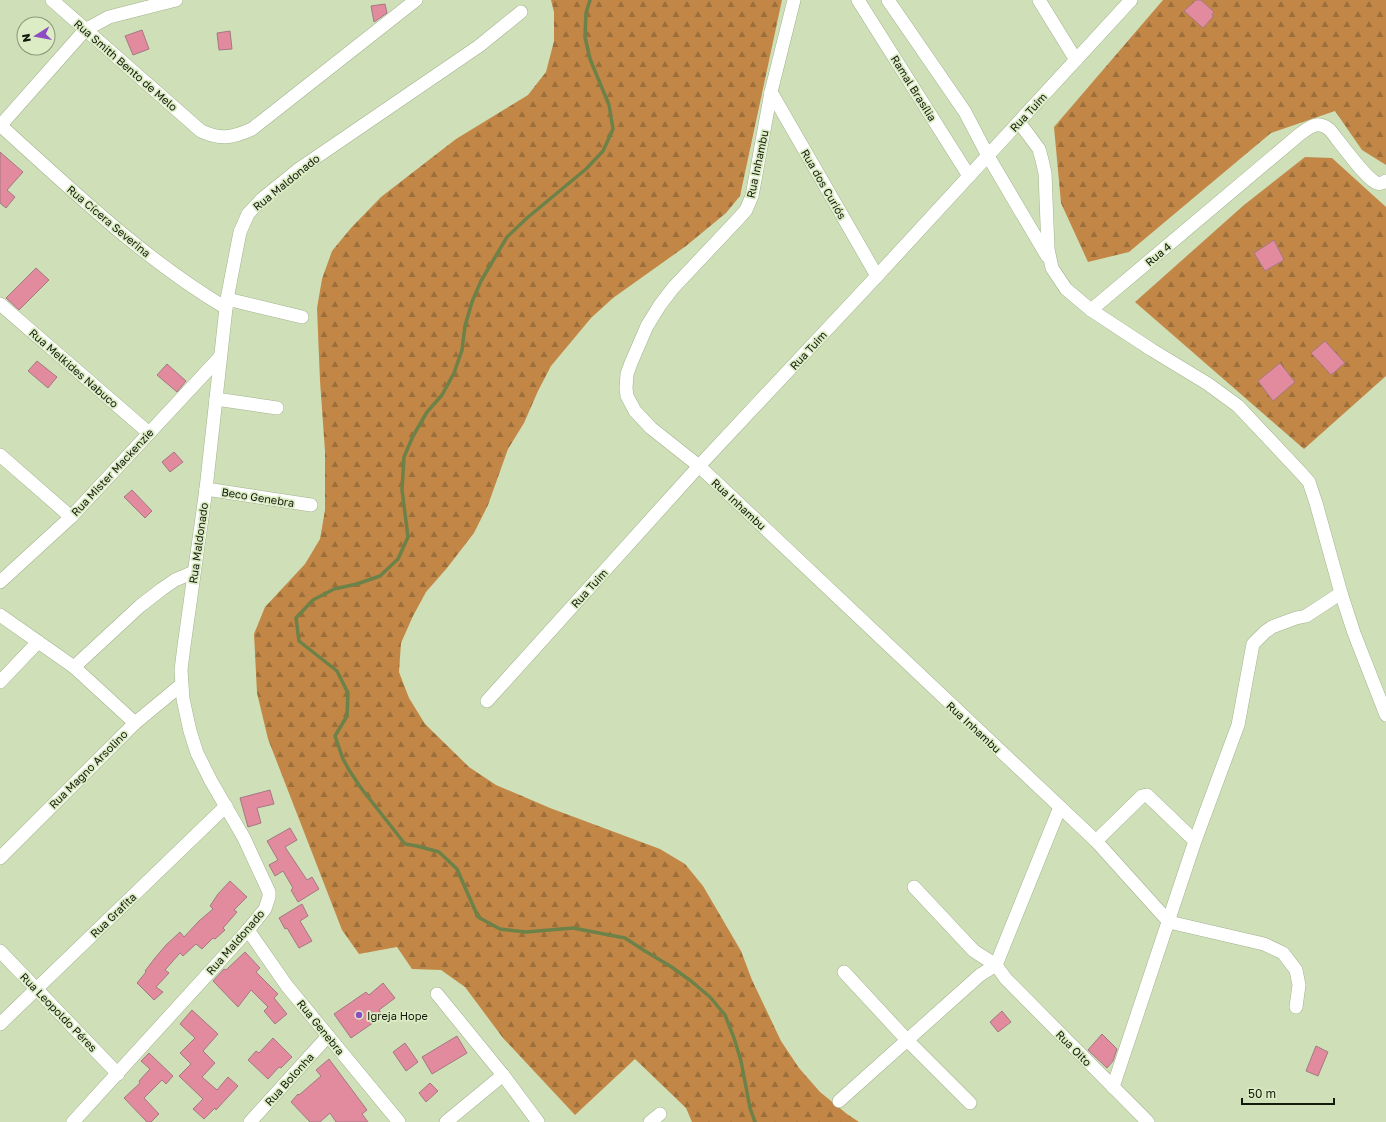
<svg xmlns="http://www.w3.org/2000/svg" width="1386" height="1122" font-family="'Golos Text',sans-serif">
<style>
.forest{fill:url(#forest-firs)}
.lines{fill:none;stroke-linecap:round;stroke-linejoin:round}
.stream{stroke:#6c8248;stroke-width:3.5}
.building{fill:#e28b9e;stroke:#a37880}
.minor-casing{stroke:#a2b28c;stroke-width:14}
.minor{stroke:#fff;stroke-width:13}
.poi-dot{fill:#8c4dc3;stroke:#dcedc5;stroke-width:1.5}
.labels{text-anchor:middle;dominant-baseline:central;stroke-width:3.5;stroke-linejoin:round;paint-order:stroke}
.street-label{font-size:11px;fill:#13190b;stroke:#dcedc5}
.poi-label{font-size:11px;fill:#13190b;stroke:#dcedc5;text-anchor:start}
</style>
<defs>
<pattern id="forest-firs" width="22" height="20" patternUnits="userSpaceOnUse"><rect width="22" height="20" fill="#c28747"/><path d="M5 1l3.5 6h-7zM16 11l3.5 6h-7z" fill="#9c6e39"/></pattern>
</defs>
<rect width="100%" height="100%" fill="#cfe0b9"/>
<g class="forest">
<path d="M551,0h231l-42,196 -14,17 -40,33 -73,52 -22,20 -40,48 -13,25 -14,32 -16,26 -20,56 -14,28 -27,35 -21,24 -13,24 -12,27 -2,29 10,26 16,26 44,43 27,18 54,23 110,41 25,15 18,22 38,65 11,29 29,61 18,27 21,24 27,22 12,8h-167l-6,-14 -51,-49 -60,56 -72,-77 -38,-51 -24,-17 -29,-1 -15,-22 -38,7 -17,-24 -74,-191 -11,-46 -3,-59 11,-27 40,-43 15,-25 5,-29v-59l-5,-70 -3,-73 5,-29 10,-28 19,-23 30,-31 75,-58 72,-44 18,-23 8,-31v-29z"/>
<path d="M1163,0h223v165l-24,-15 -27,-39 -64,22 -142,119 -41,10 -27,-59 -7,-76z"/>
<path d="M1305,157l27,1 54,49v169l-82,73 -169,-147 109,-97z"/>
</g>
<g class="lines">
<path class="stream" d="M590,0l-4,13 -1,24 5,22 19,46 4,24 -10,22 -17,18 -59,49 -20,19 -26,44 -9,21 -7,24 -3,24 -8,23 -12,22 -15,17 -14,24 -9,21 -2,33 6,47 -10,22 -18,17 -23,8 -23,5 -21,11 -17,18 3,23 38,30 11,22 -1,23 -12,20 8,23 6,11 12,18 44,56 12,2 22,6 18,17 21,48 22,12 26,3 47,-4 52,10 20,13 25,15 21,15 19,16 15,18 9,23 7,23 9,47 5,14"/>
</g>
<g class="building">
<path d="M1196,0h5l13,12 -2,3 1,2 -10,11 -19,-17z"/>
<path d="M385,4l2,9 -13,9 -3,-16z"/>
<path d="M142,30l7,19 -16,6 -8,-19z"/>
<path d="M230,31l2,18 -13,1 -2,-17z"/>
<path d="M0,152l23,20 -16,18 8,7 -9,11 -6,-5z"/>
<path d="M1274,240l10,20 -19,11 -11,-18z"/>
<path d="M36,268l13,12 -30,30 -13,-12z"/>
<path d="M1325,341l20,22 -14,12 -20,-22z"/>
<path d="M37,361l20,16 -9,11 -20,-17z"/>
<path d="M1280,363l15,19 -22,19 -15,-20z"/>
<path d="M167,364l19,17 -9,11 -20,-17z"/>
<path d="M174,452l9,10 -13,10 -8,-10z"/>
<path d="M132,490l20,21 -7,7 -21,-21z"/>
<path d="M270,790l4,14 -17,4 4,15 -13,4 -8,-29z"/>
<path d="M290,828l7,12 -12,7 22,33 5,-3 7,12 -21,13 -7,-12 2,-2 -10,-17 -8,5 -6,-11 9,-5 -11,-19z"/>
<path d="M230,881l17,16 -13,13 3,2 -14,16 2,2 -10,9 -2,-1 -11,11 -6,-5 -13,12 -3,-3 -15,17 4,3 -13,14 7,5 -9,8 -17,-17 9,-11 -1,-1 10,-13 11,-13 14,-13 4,5 15,-16 14,-12 -3,-3 8,-12z"/>
<path d="M302,904l6,12 -8,5 12,20 -13,7 -12,-20 -2,1 -6,-11z"/>
<path d="M245,952l15,16 -4,4 22,22 -4,4 13,16 -12,10 -11,-13 4,-4 -17,-17 -13,17 -25,-26 11,-12 2,1z"/>
<path d="M383,983l12,15 -16,12 4,6 -32,22 -17,-24 32,-22 3,3z"/>
<path d="M192,1010l26,24 -15,17 12,12 -13,14 15,13 11,-13 10,9 -22,24 -1,-2 -11,11 -11,-10 10,-10 -24,-23 12,-12 -11,-11 15,-15 -15,-14z"/>
<path d="M1002,1011l9,11 -13,10 -8,-10z"/>
<path d="M1102,1034l15,15 -4,12 -6,7 -19,-18z"/>
<path d="M457,1036l10,17 -35,21 -10,-17z"/>
<path d="M273,1038l19,19 -11,11 -2,-1 -11,12 -20,-19 8,-9 3,2z"/>
<path d="M405,1043l13,19 -12,9 -13,-19z"/>
<path d="M1316,1046l12,6 -10,24 -12,-5z"/>
<path d="M149,1053l24,23 -7,8 -4,-4 -18,18 15,16 -8,8h-4l-23,-24 16,-15 -1,-2 11,-12 -9,-8z"/>
<path d="M329,1059l38,51 -5,4 6,8h-32l-6,-9 -10,9h-10l-19,-20 7,-8 1,1 22,-19 -5,-6z"/>
<path d="M430,1083l8,8 -12,11 -7,-9z"/>
</g>
<g class="lines">
<g class="minor-casing">
<g id="minor">
<path d="M52,0l149,131c20,9 31,7 51,-2l164,-129"/>
<path d="M794,0l-23,92 -19,104 -6,14 -7,8 -66,70 -13,17 -13,21 -16,37 -4,11 -1,14 1,8 8,15 16,17 48,38 397,375 73,81 95,22 19,9 13,17 3,15 -3,22"/>
<path d="M858,0l111,176"/>
<path d="M888,0l77,112 23,44 59,100"/>
<path d="M1039,0l37,60"/>
<path d="M771,92l106,184"/>
<path d="M1019,122l20,27 3,11 3,13 3,76 4,19 14,21 25,21 209,-176c11,-8 18,-14 30,-4 9,11 36,49 47,53 3,1 6,0 9,-2"/>
<path d="M0,125c72,65 142,133 226,183"/>
<path d="M0,126l85,-96 24,-13 67,-17"/>
<path d="M227,299l75,18"/>
<path d="M0,304l149,129"/>
<path d="M1091,310l61,40 56,34 30,22 64,68 7,8 7,21 25,90 13,40 32,82"/>
<path d="M216,399l61,9"/>
<path d="M0,455l71,62"/>
<path d="M206,489l105,16"/>
<path d="M0,582l71,-65 149,-160"/>
<path d="M0,615l74,52 61,56"/>
<path d="M74,667l66,-61 22,-17 13,-9 19,-8"/>
<path d="M0,682l38,-40"/>
<path d="M487,701l212,-235 178,-190 254,-276"/>
<path d="M1060,807l-64,158 10,14 142,143"/>
<path d="M1096,841l46,-45 5,-1 48,46"/>
<path d="M0,858l135,-135 46,-38"/>
<path d="M248,930l39,56 112,136"/>
<path d="M0,951l118,123"/>
<path d="M844,972l63,68 63,63"/>
<path d="M437,994l66,81 35,47"/>
<path d="M0,1024l226,-218"/>
<path d="M1113,1087l82,-246 43,-116 15,-81 12,-12 7,-5 24,-9 10,-2 35,-23"/>
<path d="M839,1101l141,-126 16,-10 -22,-14 -60,-64"/>
<path d="M73,1122l175,-192 17,-21 4,-12v-5l-25,-54 -33,-57 -14,-28 -7,-22 -7,-32 -2,-29 3,-24 22,-157 21,-190 13,-67 8,-18 14,-15 37,-30 180,-123 42,-34"/>
<path d="M250,1122l78,-86"/>
<path d="M446,1122l57,-47"/>
<path d="M650,1122l10,-8"/>
</g>
</g>
<use href="#minor" class="minor"/>
</g>
<circle class="poi-dot" cx="359" cy="1015" r="4"/>
<g class="labels">
<g class="street-label">
<text transform="translate(126 65) rotate(41)">Rua Smith Bento de Melo</text>
<text transform="translate(914 88) rotate(58)">Ramal Brasília</text>
<text transform="translate(1028 112) rotate(-47)">Rua Tuim</text>
<text transform="translate(757 164) rotate(-78)">Rua Inhambu</text>
<text transform="translate(286 182) rotate(-39)">Rua Maldonado</text>
<text transform="translate(824 184) rotate(60)">Rua dos Curiós</text>
<text transform="translate(109 221) rotate(40)">Rua Cícera Severina</text>
<text transform="translate(1158 254) rotate(-40)">Rua 4</text>
<text transform="translate(808 350) rotate(-47)">Rua Tuim</text>
<text transform="translate(74 368) rotate(41)">Rua Melkides Nabuco</text>
<text transform="translate(112 472) rotate(-47)">Rua Mister Mackenzie</text>
<text transform="translate(258 497) rotate(9)">Beco Genebra</text>
<text transform="translate(739 504) rotate(43)">Rua Inhambu</text>
<text transform="translate(198 543) rotate(-82)">Rua Maldonado</text>
<text transform="translate(589 588) rotate(-48)">Rua Tuim</text>
<text transform="translate(974 727) rotate(43)">Rua Inhambu</text>
<text transform="translate(88 769) rotate(-45)">Rua Magno Arsolino</text>
<text transform="translate(113 915) rotate(-44)">Rua Grafita</text>
<text transform="translate(235 942) rotate(-49)">Rua Maldonado</text>
<text transform="translate(59 1012) rotate(46)">Rua Leopoldo Péres</text>
<text transform="translate(321 1027) rotate(51)">Rua Genebra</text>
<text transform="translate(1074 1048) rotate(45)">Rua Oito</text>
<text transform="translate(289 1079) rotate(-48)">Rua Bolonha</text>
</g>
<g class="poi-label">
<text x="367" y="1015">Igreja Hope</text>
</g>
</g>
<g transform="translate(36 36) rotate(259)"><circle r="19" fill="#dcedc5" stroke="#8c987b"/>
<path d="M0-3L7 15L0 10L-7 15Z" fill="#8c4dc3"/>
<text y="-6" font-size="11" font-weight="bold" text-anchor="middle" fill="#13190b">N</text>
</g>
<path d="M1242 1098v6h92v-6" fill="none" stroke="#13190b" stroke-width="2"/>
<text x="1248" y="1098" font-size="12" fill="#13190b" stroke="#dcedc5" stroke-width="3" paint-order="stroke">50 m</text>
</svg>
